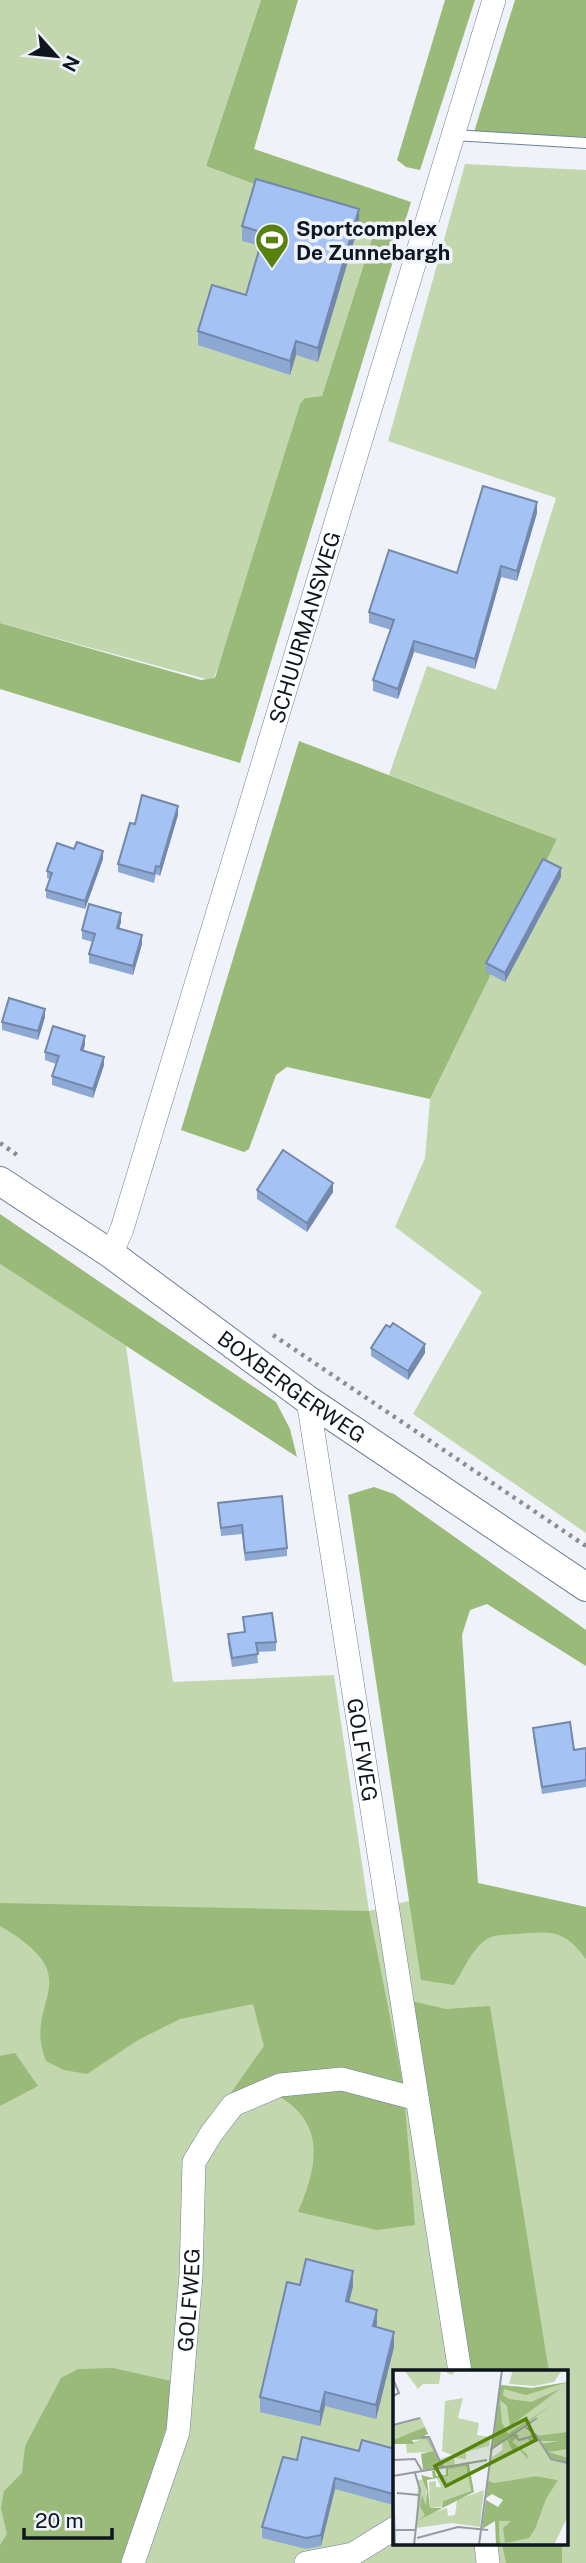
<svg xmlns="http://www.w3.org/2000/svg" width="586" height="2563" font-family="'Public Sans',sans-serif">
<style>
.green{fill:#c2d7ae;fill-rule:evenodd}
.forest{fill:#99ba78}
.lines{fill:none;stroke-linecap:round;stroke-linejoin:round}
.service-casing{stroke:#6e809b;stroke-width:12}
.minor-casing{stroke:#6e809b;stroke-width:24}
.tertiary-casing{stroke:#6e809b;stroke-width:30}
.path{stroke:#8a8f97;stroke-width:4.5;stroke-dasharray:3.5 5;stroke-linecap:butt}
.service{stroke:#fff;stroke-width:10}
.minor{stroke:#fff;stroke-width:23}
.tertiary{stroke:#fff;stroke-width:28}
.wall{fill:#8da8d2}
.shaded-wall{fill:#7388ab}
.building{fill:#a4c3f4;stroke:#7388ab;stroke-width:2}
.labels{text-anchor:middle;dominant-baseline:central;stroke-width:7;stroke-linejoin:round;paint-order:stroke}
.poi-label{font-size:21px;font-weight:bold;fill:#0f1620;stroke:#eff3f9;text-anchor:start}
.street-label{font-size:21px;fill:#0f1620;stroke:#eff3f9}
.inset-road{fill:none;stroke:#959ba2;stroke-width:2}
.view{fill:#56820d;fill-opacity:0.15;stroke:#56820d;stroke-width:3.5}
.inset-edge{fill:none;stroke:#0f1620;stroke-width:3.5}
</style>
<rect width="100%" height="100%" fill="#eff3f9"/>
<g class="green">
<path d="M0,0h261l-55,166 169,63 -53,167 -17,2 -5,6 -68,225 -19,52 -213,-58z"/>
<path d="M465,164l121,6v1363l-173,-119 69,-122 -87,-65 30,-69 5,-59 127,-260 -168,-64 38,-109 69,24 60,-192 -168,-57z"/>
<path d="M0,1264l126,82 47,336 161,-7 35,236 109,-28 108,24v656h-586zM395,2372h172v172h-172z"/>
</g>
<g class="forest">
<path d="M261,0h37l-44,149 157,53 -171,561 -240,-74v-66l201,57 14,-2 85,-274 5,-6 17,-2 53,-167 -169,-63z"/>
<path d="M445,0h30l-55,170 -14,-3 -9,-7z"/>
<path d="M515,0h71v137l-112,-5z"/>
<path d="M299,741l258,98 -127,260 -143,-32 -11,8 -27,74 -5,3 -63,-22z"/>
<path d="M0,1214l276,188 14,27 7,28 -297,-193z"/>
<path d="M374,1487l20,7 192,136v36l-99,-62 -17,6 -8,25 16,248 108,24v52c-22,-30 -35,-28 -70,-25 -8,1 -20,0 -27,4 -16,8 -26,33 -35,47l-33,-5 -73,-485z"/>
<path d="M0,1903l369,8 34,172 -173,11 34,-48 -11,-42 -73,15 -42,21 -51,34 -23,-4 -18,-9c-25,-62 47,-81 -46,-135z"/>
<path d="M407,2000l39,9 44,-3 59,366h-77z"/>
<path d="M15,2053l23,33 -38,20v-50z"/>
<path d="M340,2082l65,25 10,118 -38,5 -79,-18c19,-43 29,-87 -18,-115z"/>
<path d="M113,2368l58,13 -4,44 -43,138h-124v-18l7,-11 -6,-26 3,-17 18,-18 3,-27 36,-68 17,-9z"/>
<path d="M502,2544h60v19h-56z"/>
</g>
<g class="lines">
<g class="service-casing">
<path id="service" d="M454,135l132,8"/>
</g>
<g class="minor-casing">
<g id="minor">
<path id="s1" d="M111,1254l11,-25 372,-1229"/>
<path id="s2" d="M308,1400l152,972"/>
<path d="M486,2544l2,19"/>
<path id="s3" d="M133,2563l45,-131 13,-157 3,-113 17,-28 22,-29 47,-20 62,-6 75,20"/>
<path d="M306,2563l47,-9 42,-26"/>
</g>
</g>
<g class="tertiary-casing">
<g id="tertiary">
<path id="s4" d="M0,1181l111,73 197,146 278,187"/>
</g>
</g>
<g class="path">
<path d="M0,1143l20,14"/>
<path d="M273,1335l313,211"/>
</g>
<use href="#service" class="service"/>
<use href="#minor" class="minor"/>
<use href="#tertiary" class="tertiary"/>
</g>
<g class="wall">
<path d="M359,224l-41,138 -22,-7 -6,20 -92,-30v-14l48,-36 15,-49 -19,-5v-15z"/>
<path d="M537,513l-20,68 -16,-4 -26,92 -61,-17 -16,47 -25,-8v-11l18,-50 -22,-7v-11l88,-39z"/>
<path d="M178,815l-18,61 -4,-2 -2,9 -36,-11v-8l17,-40z"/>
<path d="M103,859l-18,50 -39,-11v-8l4,-11 -3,-1v-7z"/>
<path d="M561,877l-56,105 -19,-10v-9z"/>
<path d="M121,922l-2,6 23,16 -9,31 -44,-12v-9l4,-12 -11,-3v-9z"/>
<path d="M45,1017l-7,23 -36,-10v-8z"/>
<path d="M85,1045l-2,5 21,15 -11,33 -41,-13v-9l4,-12 -11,-4v-8z"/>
<path d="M257,1190l76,2 -26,40 -50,-33z"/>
<path d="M371,1348l54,5 -17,27 -37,-24z"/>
<path d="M218,1503l69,45v8l-42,5 -3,-27 -21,2z"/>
<path d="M243,1617l33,25v9l-19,1 1,11 -26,4 -4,-24v-9l16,-2z"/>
<path d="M533,1728l41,22 12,-2v39l-44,7 -9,-59z"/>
<path d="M300,2285l53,1 -4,16 28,22 -1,3 18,20 -18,72 -51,-13 -5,20 -60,-14v-15z"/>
<path d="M395,2449v48l-2,8 -58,-16 -14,57 -15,3 -44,-11v-11l35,-67 62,-9z"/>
</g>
<g class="shaded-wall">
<path d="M359,209v15l-41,138v-14z"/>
<path d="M296,341v14l-6,20v-14z"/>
<path d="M537,502v11l-20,68v-10z"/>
<path d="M501,566v11l-26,92v-10z"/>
<path d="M414,641v11l-16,47v-10z"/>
<path d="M178,806v9l-18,61v-9z"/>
<path d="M103,851v8l-18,50v-8z"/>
<path d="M561,868v9l-56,105v-9z"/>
<path d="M121,913v9l-4,14v-8z"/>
<path d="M142,935v9l-9,31v-9z"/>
<path d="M45,1009v8l-7,23v-9z"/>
<path d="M85,1036v9l-4,13v-8z"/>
<path d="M104,1057v8l-11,33v-9z"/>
<path d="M333,1183v9l-26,40v-9z"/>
<path d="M425,1344v9l-17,27v-9z"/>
<path d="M353,2271v15l-7,29v-14z"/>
<path d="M377,2310v14l-4,16v-14z"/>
<path d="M394,2332v15l-18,72v-14z"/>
<path d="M325,2392v14l-5,20v-14z"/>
<path d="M335,2478v11l-14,57v-11z"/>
<path d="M395,2486v11l-2,8v-11z"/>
</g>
<g class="building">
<path d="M256,179l103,30 -41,139 -22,-7 -6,20 -92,-30 14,-46 34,10 18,-62 -22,-7z"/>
<path d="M483,486l54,16 -20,69 -16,-5 -26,93 -61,-18 -16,48 -25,-9 21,-60 -25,-8 20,-62 68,23z"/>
<path d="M142,795l36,11 -18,61 -4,-1 -2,8 -36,-10 12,-41 5,1z"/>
<path d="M77,842l26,9 -18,50 -39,-11 6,-17 -5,-2 10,-28 17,6z"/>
<path d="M543,859l18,9 -56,105 -19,-10z"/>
<path d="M89,904l32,9 -4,15 25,7 -9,31 -44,-12 6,-20 -13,-4z"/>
<path d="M9,998l36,11 -7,22 -36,-9z"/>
<path d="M53,1026l32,10 -4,14 23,7 -11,32 -41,-13 7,-20 -14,-4z"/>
<path d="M283,1150l50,33 -26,40 -50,-33z"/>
<path d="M393,1323l32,21 -17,27 -37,-23 15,-23 4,2z"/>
<path d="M282,1496l5,52 -42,5 -3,-28 -21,3 -3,-25z"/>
<path d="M272,1613l4,29 -20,1 2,11 -26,4 -4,-24 17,-2 -2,-15z"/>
<path d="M570,1722l4,28 12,-2v32l-44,7 -9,-59z"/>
<path d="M306,2259l47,12 -7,30 31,9 -4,16 21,6 -18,73 -51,-13 -5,20 -60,-15 27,-115 13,3z"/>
<path d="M302,2437l57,14 3,-11 33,9v37l-2,8 -58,-16 -14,57 -15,3 -44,-11 21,-70 14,3z"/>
</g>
<defs>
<g id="stadium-pin" transform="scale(1.75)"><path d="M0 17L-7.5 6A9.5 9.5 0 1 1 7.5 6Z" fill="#56820d" stroke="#eff3f9"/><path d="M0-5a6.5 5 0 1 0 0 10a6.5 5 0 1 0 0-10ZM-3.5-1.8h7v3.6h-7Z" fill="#fff"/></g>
</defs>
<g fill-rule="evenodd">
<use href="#stadium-pin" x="272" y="240"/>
</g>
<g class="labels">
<g class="poi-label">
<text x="296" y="228">Sportcomplex<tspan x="296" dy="24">De Zunnebargh</tspan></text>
</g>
<g class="street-label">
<text stroke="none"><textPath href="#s1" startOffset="656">SCHUURMANSWEG</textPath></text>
<text stroke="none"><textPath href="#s4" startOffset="357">BOXBERGERWEG</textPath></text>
<text stroke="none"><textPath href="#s2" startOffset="354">GOLFWEG</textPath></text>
<text stroke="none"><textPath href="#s3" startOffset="271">GOLFWEG</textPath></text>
</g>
</g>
<g transform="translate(393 2370)">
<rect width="175" height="175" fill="#eff3f9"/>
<path d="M11,0h52l-4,5 -11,-5 -2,14h-16l-5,5zM120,0h49l-8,12 -20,4 -25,-2zM175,12v134l-14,29h-61l7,-2 -1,-23 12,1 -6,22 53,-63 -22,-4 -42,7 -7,-3 4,-22 11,-8 1,-19 -9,-4 6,-42 32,3zM70,28l-5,20 21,5 -2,12 13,2 -1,9 -23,6v7l-12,-1 1,7 -12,2 -3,-8 12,-4 -10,-4 3,-50zM28,48l4,9 -32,13v-15zM34,68l6,14 -26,1 -1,-9zM73,96l5,25 -28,10 -1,6 -12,1 -1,-26 7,-1v6h5l-4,-9 11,-2 -1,-7zM32,109l3,35 19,-6 1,8 7,-1 2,-15 27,-10 -4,37 -28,-4 -36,5 2,-48z" fill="#c2d7ae"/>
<path d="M175,12l-42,13 -22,-6 -1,6 6,4 22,3 29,-13 -50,37 -3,-20 -7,-6 2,23 6,11 48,-32 -42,30 5,4 -7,6 15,12 1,5 -10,-11 -4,6 -7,-15 -14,8 7,-62 32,3zM32,57l3,7 -4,2h3l15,31 -19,3 -2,-16 12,-3 -6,-12 -15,1 2,4h-21v-4zM175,62v17l-20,3 20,6v5l-17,-5 -9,-14 17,-3h-30l-2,-4zM76,94l5,28 -55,28 6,-5 -5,-8 2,-12 4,11 1,-15 -6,-16 12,3 -1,-7 3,-1 1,6 10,-1v-7zM73,96l5,25 -28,10 -1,7h-12l-3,-28 21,-4v-7zM143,106l22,4 -12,19 -11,30 -6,9 -24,5 -2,-15 8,-7h-12l1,23h-4l-1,-23 -13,8 4,-29 12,7 5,-7 -11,-6 -6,4 1,-18 7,3z" fill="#99ba78" fill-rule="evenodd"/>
<path class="inset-road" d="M0,9l6,14 -6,3M0,55l27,-7M120,64l6,6 17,-5 -12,-9M143,65l15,24 17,4M28,67h8l14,31M97,80l47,-32M0,90l22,-1 7,12M0,106l94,-16M0,108l2,67M4,123l22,2M0,160h22M24,168l41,-11 30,3M21,175l6,-55 -5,-17M86,175l23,-175"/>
<path class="view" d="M133,49l10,21 -90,46 -11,-20z"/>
<rect width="175" height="175" class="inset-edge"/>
</g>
<g transform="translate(56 56) rotate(117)" stroke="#eff3f9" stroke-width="5" paint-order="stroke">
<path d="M0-5L12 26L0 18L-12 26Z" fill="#0f1620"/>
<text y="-10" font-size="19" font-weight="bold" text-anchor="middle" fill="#0f1620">N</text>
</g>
<path d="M24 2528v10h88v-10" fill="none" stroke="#0f1620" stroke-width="3.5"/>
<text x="35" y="2528" font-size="21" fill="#0f1620" stroke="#eff3f9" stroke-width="5" paint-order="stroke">20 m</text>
</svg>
